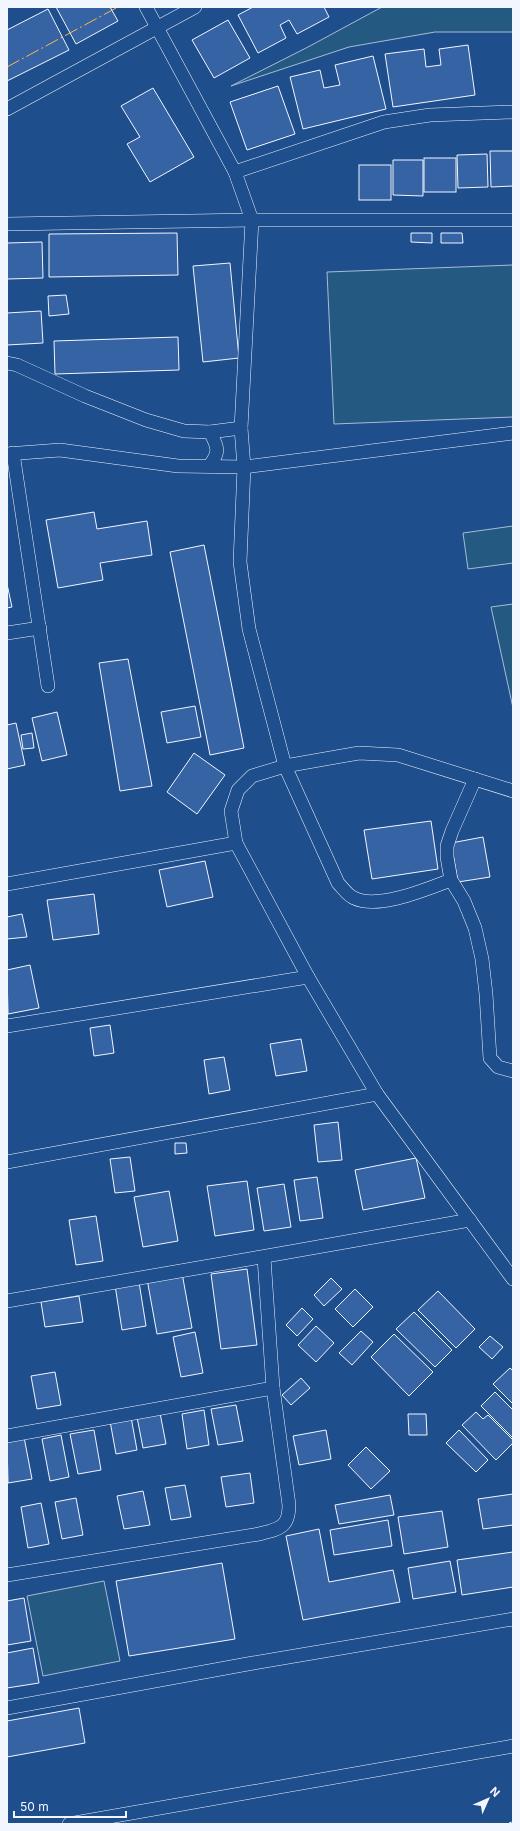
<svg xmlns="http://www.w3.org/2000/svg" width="520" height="1831" font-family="Inter,sans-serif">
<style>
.green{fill:#245a82;stroke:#a8bbd7}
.building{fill:#3563a3;stroke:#f2f6ff}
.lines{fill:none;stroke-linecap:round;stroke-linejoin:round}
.street-casing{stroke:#f2f6ff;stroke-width:14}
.street{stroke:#1f4e8c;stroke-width:13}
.rail-casing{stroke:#f2f6ff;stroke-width:4.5}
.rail{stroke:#1f4e8c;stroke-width:3;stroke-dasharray:9;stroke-linecap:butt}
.power{stroke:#ffb74d;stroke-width:1;stroke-dasharray:14 3 2 3;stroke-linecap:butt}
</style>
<rect width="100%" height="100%" fill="#1f4e8c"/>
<g class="green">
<path d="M382,7h131v25h-78l-86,15 -118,39 77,-39z"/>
<path d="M513,265v152l-179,7 -7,-152z"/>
<path d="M513,526v37l-45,6 -5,-36z"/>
<path d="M513,604v104l-22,-101z"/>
<path d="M104,1581l16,80 -77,15 -16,-80z"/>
</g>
<g class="building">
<path d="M56,7h54l8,14 -42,23z"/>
<path d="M253,7h71l5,10 -32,17 -8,-14 -9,5 6,13 -28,15 -20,-38z"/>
<path d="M48,9l21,41 -62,31v-51z"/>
<path d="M228,20l22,38 -36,20 -22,-38z"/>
<path d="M468,45l7,50 -82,12 -8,-53 39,-5 2,18 15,-2 -2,-16z"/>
<path d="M373,56l13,53 -83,20 -13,-52 30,-7 4,18 16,-3 -5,-20z"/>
<path d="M278,86l17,48 -48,16 -17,-48z"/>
<path d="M153,88l41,69 -44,25 -23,-38 13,-7 -19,-31z"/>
<path d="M490,151h23v35l-22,1z"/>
<path d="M487,154l1,33 -30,1 -1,-33z"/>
<rect x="424" y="158" width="32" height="34"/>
<path d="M393,160h30v36l-30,-1z"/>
<rect x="359" y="165" width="32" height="35"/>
<path d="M177,233l1,42 -129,2v-43z"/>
<path d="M411,233h21v10l-21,-1z"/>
<path d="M441,233h21l1,10h-22z"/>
<path d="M42,242l1,36 -36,1v-36z"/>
<path d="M230,263l9,95 -36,4 -10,-96z"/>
<path d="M66,295l3,19 -20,2 -1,-20z"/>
<path d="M41,311l2,32 -36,2v-32z"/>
<path d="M178,337l1,33 -124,4 -1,-33z"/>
<path d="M94,512l3,17 50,-8 5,34 -52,8 3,17 -45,8 -12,-68z"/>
<path d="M204,545l40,203 -34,7 -40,-203z"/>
<path d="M7,584l5,23 -5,1z"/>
<path d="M128,659l24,127 -32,5 -21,-128z"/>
<path d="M195,706l6,31 -34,6 -6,-31z"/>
<path d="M57,712l10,43 -25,6 -10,-43z"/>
<path d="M16,723l9,42 -18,4v-44z"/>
<path d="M32,733l2,15 -11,1 -2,-14z"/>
<path d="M194,753l31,22 -28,39 -30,-22z"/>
<path d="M431,821l7,48 -66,10 -8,-49z"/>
<path d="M483,837l7,40 -32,5 -7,-39z"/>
<path d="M205,861l8,36 -46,10 -8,-37z"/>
<path d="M94,894l5,40 -46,6 -6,-40z"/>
<path d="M22,914l5,23 -20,2v-22z"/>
<path d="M30,965l9,43 -31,6 -1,-44z"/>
<path d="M110,1025l4,28 -20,3 -4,-28z"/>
<path d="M301,1039l6,32 -31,5 -6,-32z"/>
<path d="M224,1057l6,33 -21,4 -5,-34z"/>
<path d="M338,1122l4,38 -24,2 -4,-37z"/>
<path d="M175,1143h11l1,10 -12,1z"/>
<path d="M130,1157l5,34 -20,2 -5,-34z"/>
<path d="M416,1158l9,40 -62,12 -8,-40z"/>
<path d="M317,1177l6,41 -23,3 -6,-41z"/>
<path d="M247,1181l7,49 -39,6 -8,-50z"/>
<path d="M284,1184l7,43 -27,4 -7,-43z"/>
<path d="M169,1191l9,50 -35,6 -9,-50z"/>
<path d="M96,1216l7,45 -27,4 -7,-45z"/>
<path d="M247,1269l10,76 -36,4 -10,-75z"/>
<path d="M182,1273l10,55 -35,6 -10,-55z"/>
<path d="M331,1278l11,11 -18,17 -10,-11z"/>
<path d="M139,1282l7,44 -24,4 -7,-45z"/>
<path d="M355,1289l18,18 -20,20 -18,-18z"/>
<path d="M438,1291l37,38 -19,19 -38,-38z"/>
<path d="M79,1296l4,26 -38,5 -4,-25z"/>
<path d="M302,1308l11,11 -16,17 -11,-11z"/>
<path d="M414,1312l38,38 -17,17 -39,-38z"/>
<path d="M316,1326l18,17 -18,19 -18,-17z"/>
<path d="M361,1331l12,11 -21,23 -13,-12z"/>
<path d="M195,1332l8,41 -22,4 -8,-40z"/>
<path d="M394,1334l39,38 -24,24 -38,-39z"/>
<path d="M490,1336l13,11 -11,12 -13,-12z"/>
<path d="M510,1368l3,3v33l-20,-20z"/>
<path d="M55,1372l6,33 -24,4 -6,-33z"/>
<path d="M301,1378l9,10 -19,17 -9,-10z"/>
<path d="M495,1392l18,18v28l-32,-32z"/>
<path d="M236,1405l7,36 -25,4 -7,-36z"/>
<path d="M204,1410l5,35 -22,4 -5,-35z"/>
<path d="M476,1412l7,7 5,-4 25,25v3l-17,17 -34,-35z"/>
<path d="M160,1413l6,31 -23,4 -6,-31z"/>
<path d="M408,1414h18l1,21h-18z"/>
<path d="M131,1417l6,33 -21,4 -6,-33z"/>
<path d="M94,1430l7,40 -23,4 -8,-40z"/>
<path d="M326,1430l5,29 -32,6 -6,-29z"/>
<path d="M459,1430l29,30 -12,12 -30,-29z"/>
<path d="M61,1435l8,42 -19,4 -8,-42z"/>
<path d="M24,1437l8,42 -24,4 -1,-43z"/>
<path d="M366,1447l24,24 -19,18 -23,-24z"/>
<path d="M250,1473l4,30 -28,4 -5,-30z"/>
<path d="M185,1485l6,32 -20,3 -6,-32z"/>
<path d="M143,1491l7,34 -26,4 -7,-33z"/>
<path d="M513,1494v31l-30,4 -5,-30z"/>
<path d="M390,1495l4,20 -55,9 -4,-19z"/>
<path d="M76,1498l7,37 -21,4 -7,-37z"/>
<path d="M41,1503l8,41 -21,4 -7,-41z"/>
<path d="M442,1511l6,36 -44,7 -6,-37z"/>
<path d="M388,1520l4,26 -58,9 -4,-25z"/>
<path d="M319,1529l10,53 64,-12 7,32 -97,18 -17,-84z"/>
<path d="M513,1552v35l-51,8 -5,-35z"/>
<path d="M450,1561l6,31 -43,7 -5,-31z"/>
<path d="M222,1563l13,76 -106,17 -13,-75z"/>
<path d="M24,1598l7,43 -24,4v-44z"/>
<path d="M33,1648l6,35 -32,5v-35z"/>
<path d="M79,1708l6,35 -78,14v-36z"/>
</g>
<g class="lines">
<g class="street-casing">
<g id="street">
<path d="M146,7l89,165 17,48 -11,208 3,39 -4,95 9,67 36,137 53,117c5,5 9,12 16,15 24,12 73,-9 97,-18"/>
<path d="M7,109l188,-102"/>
<path d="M235,172l149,-50 46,-7 83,-3"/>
<path d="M7,224l245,-4h261"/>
<path d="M7,363l10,2 68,31 61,24 38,11 26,1 31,-4"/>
<path d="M210,432c8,15 10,20 0,33"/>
<path d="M13,453l35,233"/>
<path d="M7,454l53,-4 118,16 66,1 269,-34"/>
<path d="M7,633l33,-5"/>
<path d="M475,779l-23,52 -5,15v11l4,23 13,21 11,27 7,31 4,35 4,64 8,9 15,4"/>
<path d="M513,791l-115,-36 -39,-2 -74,13 -33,10 -14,14 -7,21 5,32 72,134 69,117 136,185"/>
<path d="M7,884l229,-41"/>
<path d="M7,1026l301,-49"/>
<path d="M7,1162l370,-68"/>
<path d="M7,1301c154,-27 309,-53 463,-81"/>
<path d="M7,1436l266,-48"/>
<path d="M7,1575l252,-41c20,-5 30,-6 30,-29l-16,-117 -9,-130"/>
<path d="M7,1708l246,-45 260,-44"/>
<path d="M69,1824l444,-78"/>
</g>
</g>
<use href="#street" class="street"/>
<g class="rail-casing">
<path id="rail" d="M511,1824h2"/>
</g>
<use href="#rail" class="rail"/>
<path class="power" d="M7,67l111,-60"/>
</g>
<rect width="520" height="1831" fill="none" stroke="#f2f6ff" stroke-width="16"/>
<g transform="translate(488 1799) rotate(45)" stroke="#1f4e8c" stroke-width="3" paint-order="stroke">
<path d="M0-3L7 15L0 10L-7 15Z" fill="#f2f6ff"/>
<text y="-6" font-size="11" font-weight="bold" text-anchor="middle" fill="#f2f6ff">N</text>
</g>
<path d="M14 1811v6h112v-6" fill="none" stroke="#f2f6ff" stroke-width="2"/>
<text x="20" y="1811" font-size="12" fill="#f2f6ff" stroke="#1f4e8c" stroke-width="3" paint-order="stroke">50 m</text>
</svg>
